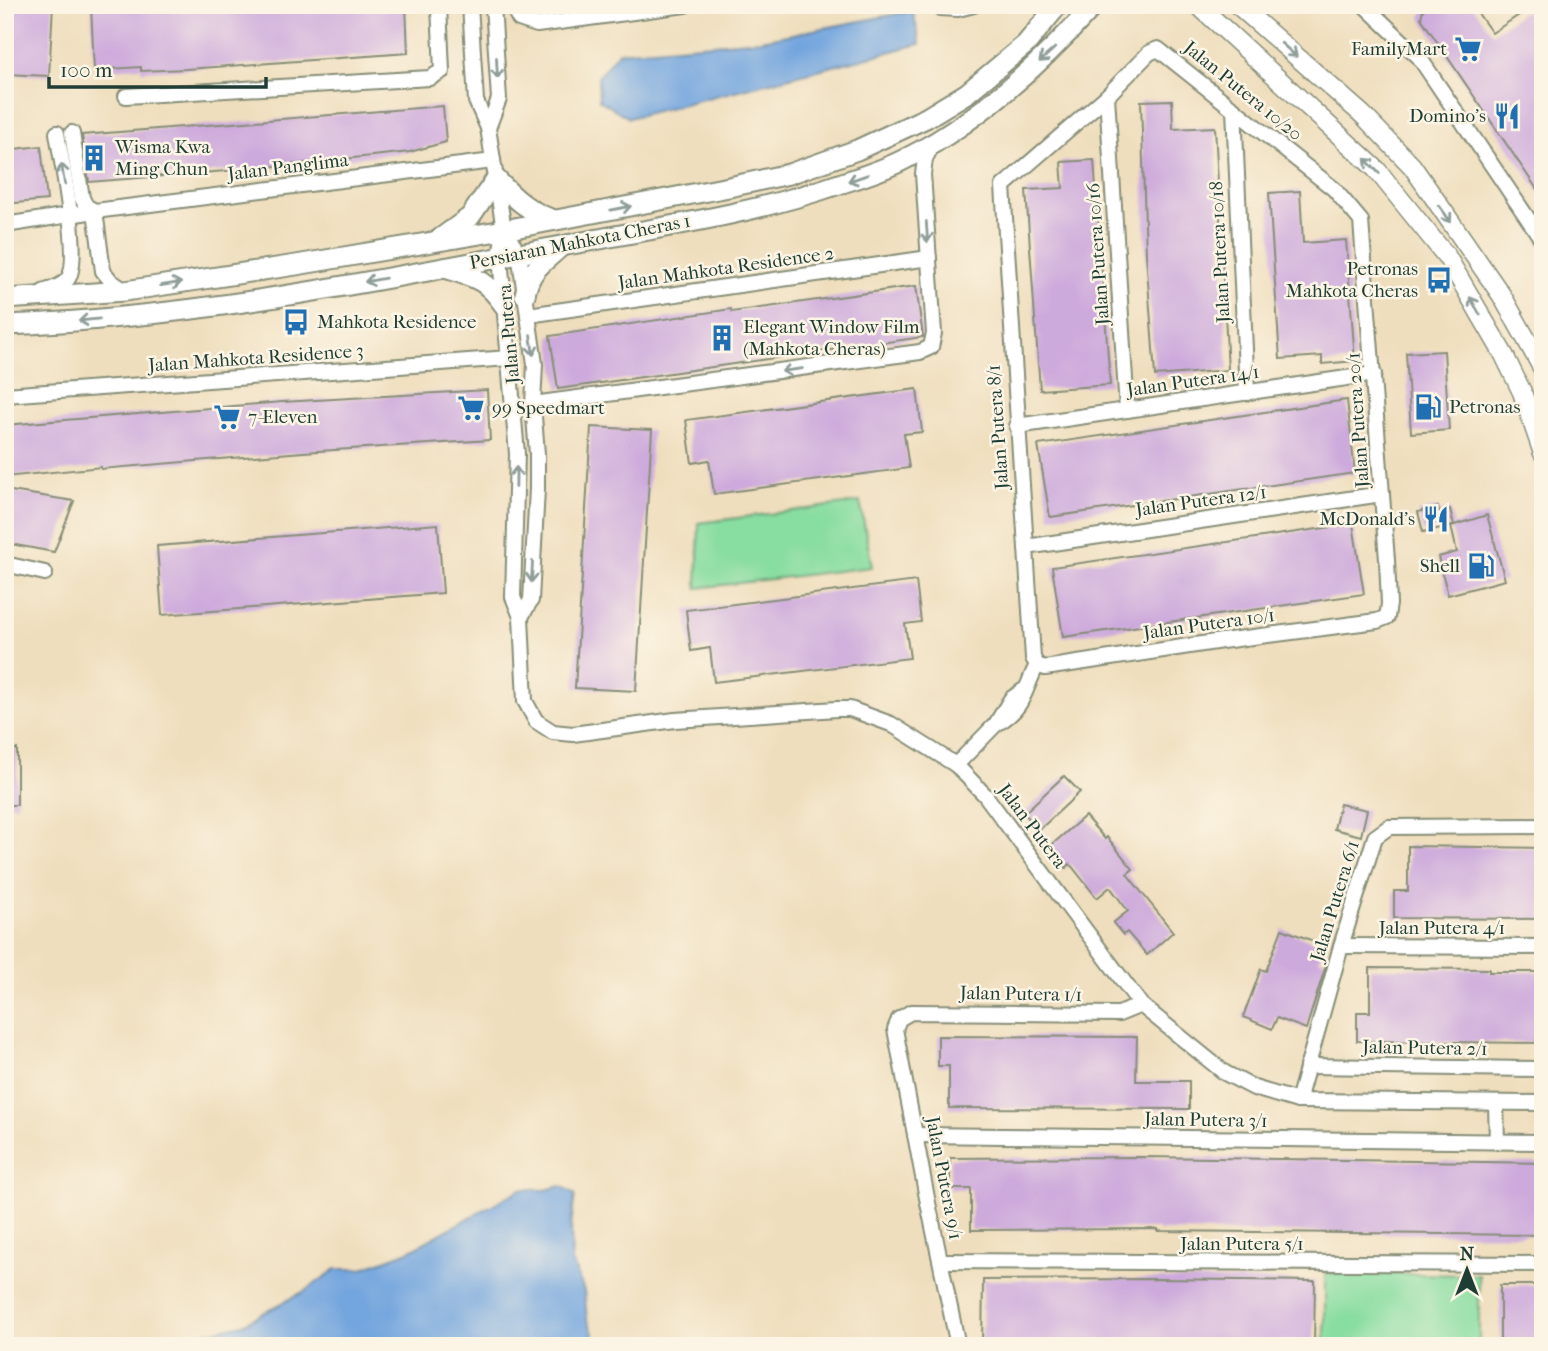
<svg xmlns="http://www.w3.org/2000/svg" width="1548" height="1351" font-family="'IM FELL French Canon',serif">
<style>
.green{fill:#88dda0;stroke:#548d6a;stroke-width:2}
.water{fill:#73a5de;stroke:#497189;stroke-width:2}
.building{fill:#cdaadc}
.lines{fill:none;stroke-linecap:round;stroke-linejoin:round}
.minor-casing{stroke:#878e78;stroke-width:18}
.tertiary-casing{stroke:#878e78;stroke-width:21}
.secondary-casing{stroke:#878e78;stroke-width:23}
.minor{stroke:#fff;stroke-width:14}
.tertiary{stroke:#fff;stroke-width:18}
.secondary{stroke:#fff;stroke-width:19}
.oneway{stroke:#8f9e9a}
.labels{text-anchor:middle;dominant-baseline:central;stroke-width:5;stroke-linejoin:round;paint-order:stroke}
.poi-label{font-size:19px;fill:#1f3d34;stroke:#fcf5e5;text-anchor:start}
.street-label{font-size:19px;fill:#1f3d34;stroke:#fcf5e5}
</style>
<rect width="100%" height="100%" fill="#fcf5e5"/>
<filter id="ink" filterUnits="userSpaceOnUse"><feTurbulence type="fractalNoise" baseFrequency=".0143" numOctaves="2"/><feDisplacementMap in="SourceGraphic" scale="14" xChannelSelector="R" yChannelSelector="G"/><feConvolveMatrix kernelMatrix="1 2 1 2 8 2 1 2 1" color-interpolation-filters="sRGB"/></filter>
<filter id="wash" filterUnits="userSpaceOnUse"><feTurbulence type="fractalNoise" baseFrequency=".00686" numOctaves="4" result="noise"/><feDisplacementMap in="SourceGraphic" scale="28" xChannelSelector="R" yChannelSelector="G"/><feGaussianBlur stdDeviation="1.57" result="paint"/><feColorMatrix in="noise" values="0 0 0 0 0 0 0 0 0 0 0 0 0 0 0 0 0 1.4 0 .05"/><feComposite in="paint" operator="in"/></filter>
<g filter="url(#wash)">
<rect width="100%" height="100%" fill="#efdebd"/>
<g class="green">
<path d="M860,502l12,65 -175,21 2,-65z"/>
<path d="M1325,1273l154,2v71h-154z"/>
</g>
<g class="water">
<path d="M913,11l7,33 -291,74 -30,-18 -1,-23 20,-25 143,-12z"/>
<path d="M561,1186l14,8 -4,33 1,34 12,30 3,27 11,28h-409l10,-12 44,-10 62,-33 31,-22h25l48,-18 112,-62 24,1z"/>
</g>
<g id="blocks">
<g class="building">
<path d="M5,5h48l-4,71 -44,-2z"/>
<path d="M91,5h315l2,48 -222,16 -45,2v-4l-47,3z"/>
<path d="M1424,5h48l20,28 42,-28h9v193l-122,-180z"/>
<path d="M1172,100l1,29 42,-2 13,243 -73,6 -9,-121 -5,-154z"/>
<path d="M443,106l3,36 -36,10 -171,18 -150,12 -7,-47z"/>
<path d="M41,146l6,54 -42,4v-54z"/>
<path d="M1094,160l16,225 -70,5 -14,-200 37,-2 -2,-26z"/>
<path d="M1300,191l3,52 43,-3 9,121 -33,3v-8l-42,3 -11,-166z"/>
<path d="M916,286l7,51 -365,52 -8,-53 181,-27 1,3z"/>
<path d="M1444,351l5,79 -38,3 -5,-80z"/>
<path d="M917,389l5,43 -18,2 5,34 -195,26 -5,-34 -17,3 -6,-43z"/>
<path d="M487,390l3,50 -187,12 -202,17v-2l-96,10v-52l277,-23z"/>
<path d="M1347,400l8,73 -305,44 -12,-72z"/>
<path d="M591,427l61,3 -16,261 -61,-3z"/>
<path d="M5,490l69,11 -20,51 -49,-9z"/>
<path d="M1438,507l1,5 11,-3 4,16 -31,7 -5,-20z"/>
<path d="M1487,515l18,65 -57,15 -10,-38 19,-5 -6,-26z"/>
<path d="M438,524l5,69 -281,22 -5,-69z"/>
<path d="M1353,524l11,70 -301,43 -11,-70z"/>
<path d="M916,581l5,41 -16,2 5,34 -196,24 -4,-34 -19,3 -5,-41z"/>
<rect x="5" y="749" width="12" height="56"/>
<path d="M1064,776l16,16 -41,38 -15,-17z"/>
<path d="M1340,804l27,6 -6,26 -27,-7z"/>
<path d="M1085,816l20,23 2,-2 26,32 -6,5 46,58 -26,23 -20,-23 -4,3 -10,-12 15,-12 -18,-24 -13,11 -27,-34 -4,4 -18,-20z"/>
<path d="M1408,846l135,2v71l-149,-1v-27h14z"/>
<path d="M1282,929l42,16 -5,14 8,3 -21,67 -29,-11 -5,11 -29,-12 18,-48 5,2z"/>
<path d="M1370,968l119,1v3h54v71l-186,-2v-29h13z"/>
<path d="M938,1036l199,1 -1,44h53v28l-240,-1v-42h-11z"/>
<path d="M1145,1157l398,6v72l-385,-4v-2l-187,1v-41h-21v-31z"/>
<path d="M1158,1279l157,2 -1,65h-332l1,-66z"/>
<rect x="1500" y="1285" width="43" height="61"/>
</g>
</g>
</g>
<g filter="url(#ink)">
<use href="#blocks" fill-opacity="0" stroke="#878e78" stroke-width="2"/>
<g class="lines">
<g class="minor-casing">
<g id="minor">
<path d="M470,5l6,96 12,27 16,102 -4,27 17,197 -4,143 8,20 4,84 11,20 17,11 20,2 102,-14 162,-11h13l41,15 65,41 29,30 156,210 84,68 29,15 44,13 245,2"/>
<path d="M512,5l7,14 18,6 148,-20"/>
<path d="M939,5l1,3 18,1 16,-4"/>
<path d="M1364,5l55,52 124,184"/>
<path d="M1158,49l176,140 27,32 26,339 2,44 -2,13 -10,4 -155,20 -177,27 -8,-3 -4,-7 -30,-472 104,-90 42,-43z"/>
<path d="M126,96l304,-18 12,-7 -3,-66"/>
<path d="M1107,96l20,314"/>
<path d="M1234,109l13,284"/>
<path d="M488,128l11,-29 -6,-94"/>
<path d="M72,133l10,65 4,8 9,5 8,60 8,10 14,10"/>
<path d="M5,225l90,-14 398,-50"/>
<path d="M504,230l15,23 16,111 -2,40 4,50v35l-6,111 -10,17"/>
<path d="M43,292c8,-3 18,-5 24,-12 16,-17 -6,-121 -10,-147"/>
<path d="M528,315l401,-57"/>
<path d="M5,395l504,-37"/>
<path d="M533,404l387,-52 11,-5 3,-14 -11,-159 2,-15 8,-16"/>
<path d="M1017,426l357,-52"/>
<path d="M1026,547l356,-53"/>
<path d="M5,564l40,9"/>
<path d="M998,723c27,-16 25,-31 39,-58"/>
<path d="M956,765l40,-41 15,-25 13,-9"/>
<path d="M1341,946l202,1"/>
<path d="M1307,1066l236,3"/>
<path d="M1298,1101l43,-155 34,-109 14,-10 154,-1"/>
<path d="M1496,1104l1,38"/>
<path d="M915,1135l628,7"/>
<path d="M941,1261l602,3"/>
<path d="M958,1346l-31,-148 -32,-169 4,-10 12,-7 208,2 22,-9"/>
</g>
</g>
<g class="tertiary-casing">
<g id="tertiary">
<path d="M1198,5l178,164 71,88 57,98 18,37 21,61"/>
<path d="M1238,5l125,110 49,51 90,130 41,73"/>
</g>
</g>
<g class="secondary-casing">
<g id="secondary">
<path d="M441,238l29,-21 26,-38c18,19 33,33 58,41"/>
<path d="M445,268c30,10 40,10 59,37"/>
<path d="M525,295c5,-26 16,-30 34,-47"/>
<path d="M5,299l120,-8 171,-26 208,-35 225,-43 60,-13 68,-24 69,-32 41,-25 59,-49 32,-39"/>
<path d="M5,325c191,-7 379,-46 567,-81 89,-17 181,-30 267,-60 22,-7 45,-14 66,-25 73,-37 135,-94 189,-154"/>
</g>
</g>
<use href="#minor" class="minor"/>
<use href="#tertiary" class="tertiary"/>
<use href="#secondary" class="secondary"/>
</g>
<defs><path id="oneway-shaft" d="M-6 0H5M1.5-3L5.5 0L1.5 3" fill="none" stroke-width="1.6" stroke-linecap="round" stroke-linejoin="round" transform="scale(1.75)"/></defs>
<g class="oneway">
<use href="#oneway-shaft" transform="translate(1289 50) rotate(41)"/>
<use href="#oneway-shaft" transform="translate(1047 55) rotate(138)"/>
<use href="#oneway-shaft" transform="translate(497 68) rotate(87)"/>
<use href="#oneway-shaft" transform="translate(1372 166) rotate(-135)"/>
<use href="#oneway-shaft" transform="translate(63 174) rotate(-99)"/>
<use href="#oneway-shaft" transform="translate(858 178) rotate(161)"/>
<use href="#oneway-shaft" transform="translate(621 208) rotate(-11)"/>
<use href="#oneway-shaft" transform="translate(1445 214) rotate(55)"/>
<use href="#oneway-shaft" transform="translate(927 232) rotate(86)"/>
<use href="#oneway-shaft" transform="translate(375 280) rotate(170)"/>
<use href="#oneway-shaft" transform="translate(171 284) rotate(-9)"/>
<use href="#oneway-shaft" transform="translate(1475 306) rotate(-120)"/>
<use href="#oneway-shaft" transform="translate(89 320) rotate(174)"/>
<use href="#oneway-shaft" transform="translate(532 345) rotate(82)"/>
<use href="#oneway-shaft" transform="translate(792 370) rotate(172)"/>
<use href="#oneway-shaft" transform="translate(516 477) rotate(-89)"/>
<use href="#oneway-shaft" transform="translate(532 572) rotate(93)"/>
</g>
</g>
<defs>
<g id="supermarket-bare" transform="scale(2.1)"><path d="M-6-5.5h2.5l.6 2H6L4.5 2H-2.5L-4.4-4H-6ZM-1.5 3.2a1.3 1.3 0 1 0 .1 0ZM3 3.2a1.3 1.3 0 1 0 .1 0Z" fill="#1f6fb2" stroke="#fcf5e5" stroke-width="2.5" paint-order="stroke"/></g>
<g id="restaurant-bare" transform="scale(2.1)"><path d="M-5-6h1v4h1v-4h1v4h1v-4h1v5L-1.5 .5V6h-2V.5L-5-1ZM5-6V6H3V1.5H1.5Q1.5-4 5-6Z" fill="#1f6fb2" stroke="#fcf5e5" stroke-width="2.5" paint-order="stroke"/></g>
<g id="building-bare" transform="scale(2.1)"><path d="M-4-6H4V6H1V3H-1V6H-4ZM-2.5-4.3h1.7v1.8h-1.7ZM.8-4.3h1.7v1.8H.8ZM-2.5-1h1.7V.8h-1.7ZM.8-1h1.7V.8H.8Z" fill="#1f6fb2" stroke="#fcf5e5" stroke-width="2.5" paint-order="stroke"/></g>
<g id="bus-bare" transform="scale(2.1)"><path d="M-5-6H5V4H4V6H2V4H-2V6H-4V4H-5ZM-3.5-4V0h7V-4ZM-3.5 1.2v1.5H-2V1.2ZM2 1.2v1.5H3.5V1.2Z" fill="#1f6fb2" stroke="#fcf5e5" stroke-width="2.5" paint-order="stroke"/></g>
<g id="fuel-bare" transform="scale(2.1)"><path d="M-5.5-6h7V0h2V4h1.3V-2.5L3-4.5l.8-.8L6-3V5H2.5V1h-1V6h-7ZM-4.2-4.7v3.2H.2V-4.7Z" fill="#1f6fb2" stroke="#fcf5e5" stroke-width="2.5" paint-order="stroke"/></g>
</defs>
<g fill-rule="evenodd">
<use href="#supermarket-bare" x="1468" y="49"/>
<use href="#restaurant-bare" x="1507" y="116"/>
<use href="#building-bare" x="94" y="158"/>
<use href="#bus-bare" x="1439" y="280"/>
<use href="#bus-bare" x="296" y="322"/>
<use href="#building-bare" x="722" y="338"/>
<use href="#fuel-bare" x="1428" y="407"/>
<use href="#supermarket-bare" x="471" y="408"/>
<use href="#supermarket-bare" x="227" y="417"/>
<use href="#restaurant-bare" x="1436" y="519"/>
<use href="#fuel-bare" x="1481" y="566"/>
</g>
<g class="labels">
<g class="poi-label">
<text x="1447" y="49" text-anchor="end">FamilyMart</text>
<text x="1486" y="116" text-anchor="end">Domino's</text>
<text x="115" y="147">Wisma Kwa<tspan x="115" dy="22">Ming Chun</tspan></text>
<text x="1418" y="269" text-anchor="end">Petronas<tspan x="1418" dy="22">Mahkota Cheras</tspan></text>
<text x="317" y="322">Mahkota Residence</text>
<text x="743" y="327">Elegant Window Film<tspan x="743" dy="22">(Mahkota Cheras)</tspan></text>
<text x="1449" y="407">Petronas</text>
<text x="492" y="408">99 Speedmart</text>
<text x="248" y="417">7-Eleven</text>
<text x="1415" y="519" text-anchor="end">McDonald's</text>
<text x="1460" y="566" text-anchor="end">Shell</text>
</g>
<g class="street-label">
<text transform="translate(1243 91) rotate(39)">Jalan Putera 10/20</text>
<text transform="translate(288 167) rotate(-7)">Jalan Panglima</text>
<text transform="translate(580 242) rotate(-11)">Persiaran Mahkota Cheras 1</text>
<text transform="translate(1220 252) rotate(-93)">Jalan Putera 10/18</text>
<text transform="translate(1098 254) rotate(-94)">Jalan Putera 10/16</text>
<text transform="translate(726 268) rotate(-8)">Jalan Mahkota Residence 2</text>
<text transform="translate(509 334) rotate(-95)">Jalan Putera</text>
<text transform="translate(256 358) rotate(-4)">Jalan Mahkota Residence 3</text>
<text transform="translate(1193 381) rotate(-8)">Jalan Putera 14/1</text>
<text transform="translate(1358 420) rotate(-94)">Jalan Putera 20/1</text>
<text transform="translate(998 427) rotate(-94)">Jalan Putera 8/1</text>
<text transform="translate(1201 501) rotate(-8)">Jalan Putera 12/1</text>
<text transform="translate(1209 624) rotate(-8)">Jalan Putera 10/1</text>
<text transform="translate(1032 826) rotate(53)">Jalan Putera</text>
<text transform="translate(1335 901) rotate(-73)">Jalan Putera 6/1</text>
<text x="1442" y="928">Jalan Putera 4/1</text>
<text transform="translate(1021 994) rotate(1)">Jalan Putera 1/1</text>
<text transform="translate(1425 1048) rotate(1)">Jalan Putera 2/1</text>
<text transform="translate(1206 1120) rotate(1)">Jalan Putera 3/1</text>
<text transform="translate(944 1178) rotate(79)">Jalan Putera 9/1</text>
<text x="1242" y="1244">Jalan Putera 5/1</text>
</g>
</g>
<rect width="1548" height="1351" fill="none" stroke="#fcf5e5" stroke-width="28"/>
<g transform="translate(1467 1270)" stroke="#fcf5e5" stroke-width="5" paint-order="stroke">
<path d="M0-5L12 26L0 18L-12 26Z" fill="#1f3d34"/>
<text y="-10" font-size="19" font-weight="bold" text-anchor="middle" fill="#1f3d34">N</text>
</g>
<path d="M49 77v10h217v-10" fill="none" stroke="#1f3d34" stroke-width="3.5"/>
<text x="60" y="77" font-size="21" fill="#1f3d34" stroke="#fcf5e5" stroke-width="5" paint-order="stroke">100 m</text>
</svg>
